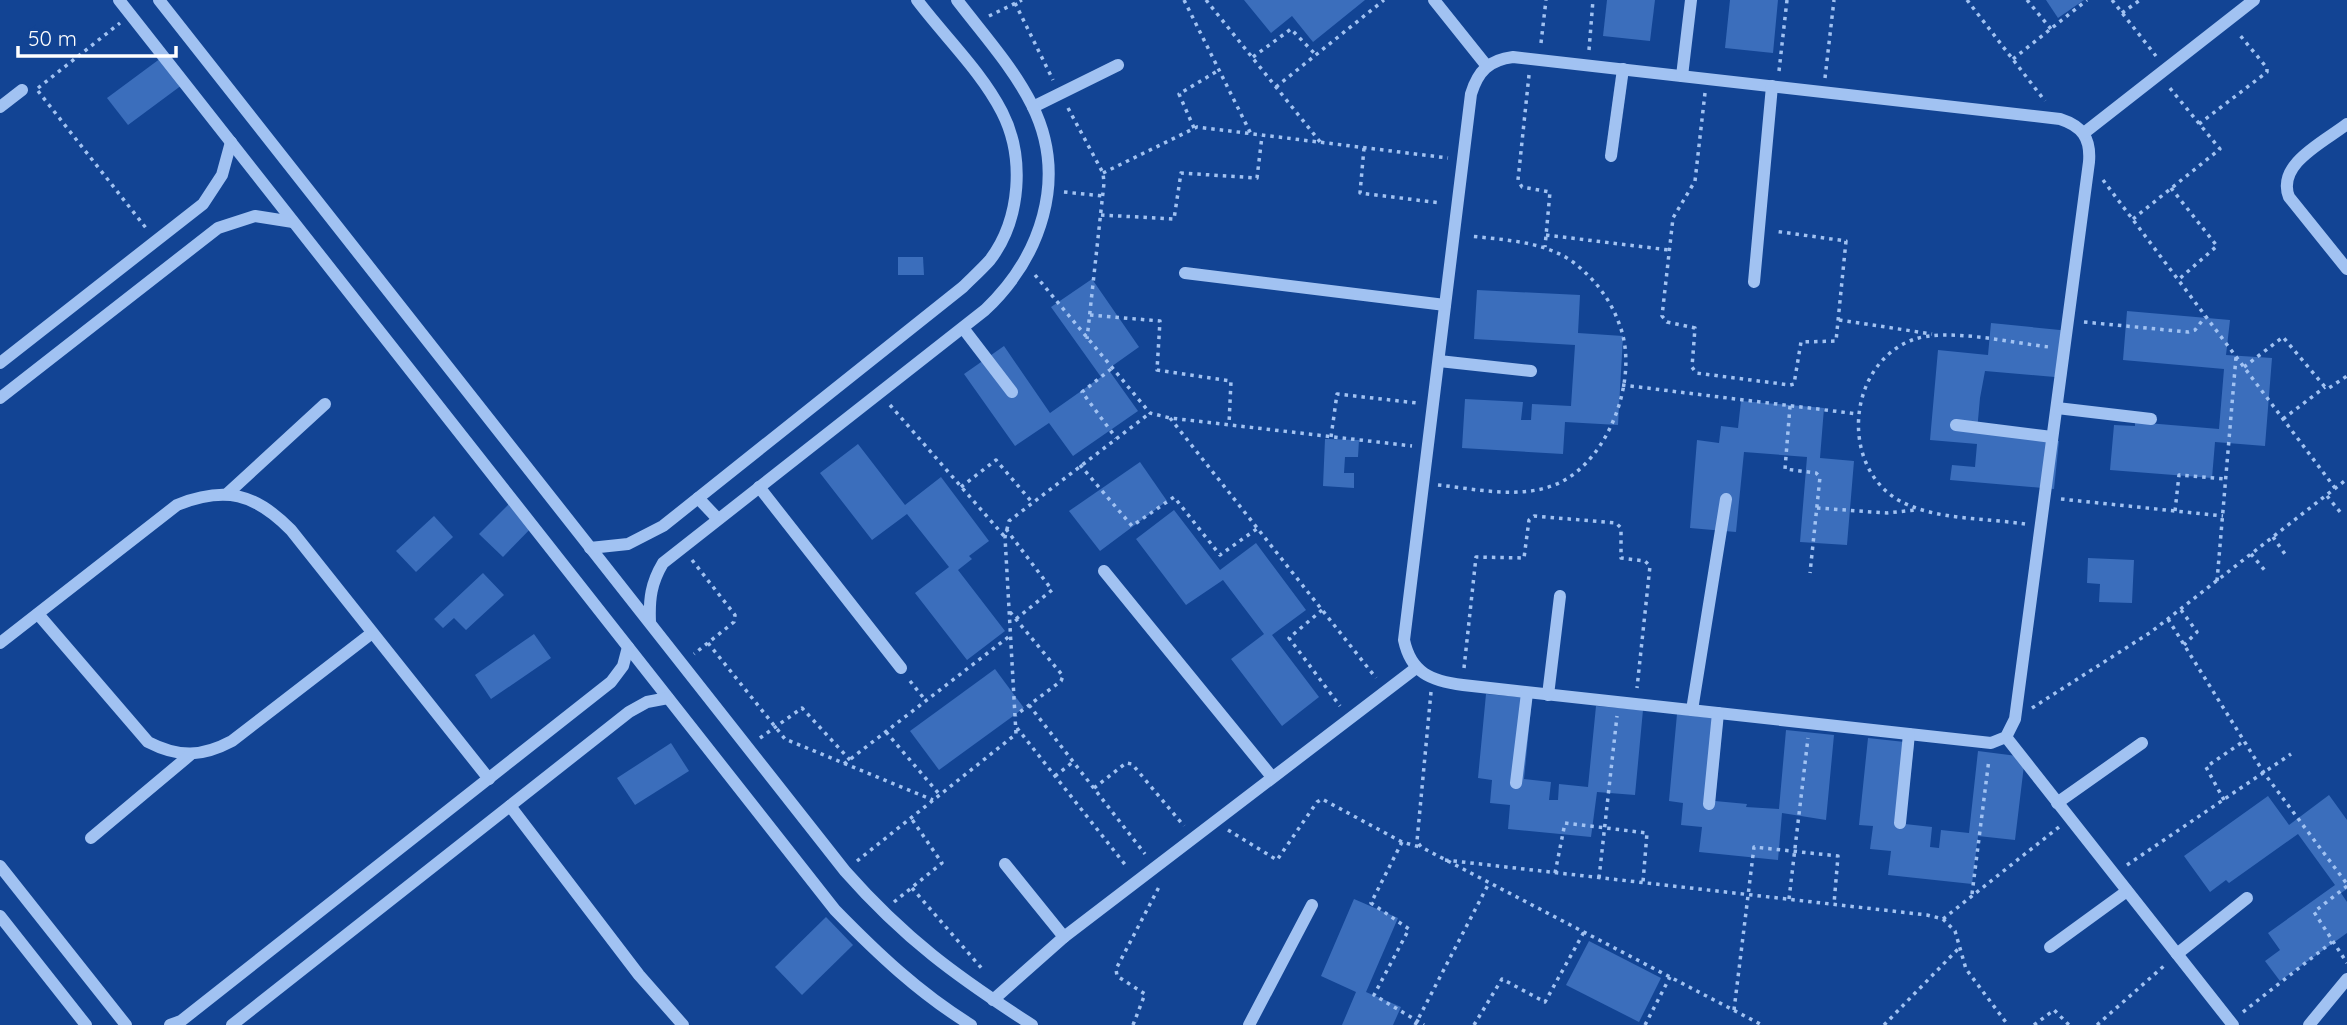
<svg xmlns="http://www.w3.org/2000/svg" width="2347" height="1025" font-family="Quicksand,sans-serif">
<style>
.building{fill:#3b6ebc}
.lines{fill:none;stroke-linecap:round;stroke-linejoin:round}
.path{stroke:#a1c2f2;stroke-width:3.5;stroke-dasharray:3.5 5;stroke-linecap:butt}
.minor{stroke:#a1c2f2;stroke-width:12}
</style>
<rect width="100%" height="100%" fill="#124494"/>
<g class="building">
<path d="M1244,0h121l-52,42 -21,-26 -21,17z"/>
<path d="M1607,0h48l-5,41 -47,-5z"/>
<path d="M1730,0h48l-5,53 -48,-5z"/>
<path d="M2046,0h38l-26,18z"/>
<path d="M161,58l21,27 -54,40 -21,-27z"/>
<path d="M898,257h25l1,18h-26z"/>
<path d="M1092,279l47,68 -31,22 30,42 -65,45 -24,-33 -34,23 -51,-72 40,-28 46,67 51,-36 -50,-70z"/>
<path d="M1477,290l103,5 -2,38 45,3 -5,89 -53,-3 -2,32 -101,-6 3,-49 58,3 -2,18h10l1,-16 39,2 4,-61 -101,-6z"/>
<path d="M2127,311l103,9 -4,35 46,3 -7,88 -50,-4 -3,36 -102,-8 4,-45 21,1v-4l84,7 5,-60 -101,-9z"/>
<path d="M1991,323l79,8 -4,47 -81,-7 -5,27 -3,33 82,10 -5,48 -104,-9 2,-15 23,2 2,-23 -47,-4 8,-90 50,5z"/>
<path d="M1741,401l83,7 -4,50 34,3 -7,84 -47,-3 7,-85 -63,-5 -8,80 -46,-4 7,-88 22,3 2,-17 17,2z"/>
<path d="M1325,439l34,1 -1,17h-13l-1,16h10v15l-31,-2z"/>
<path d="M858,444l47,61 36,-28 48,64 -20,15 3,3 -14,11 47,61 -38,29 -52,-67 34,-26 -42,-53 -35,26 -52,-67z"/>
<path d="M1140,462l27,39 -67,50 -31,-40z"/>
<path d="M514,499l23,23 -34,35 -24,-23z"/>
<path d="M1174,510l46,60 36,-27 50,67 -34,25 47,62 -37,29 -51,-67 33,-25 -41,-54 -37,25 -50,-66z"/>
<path d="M434,516l19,21 -37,35 -20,-21z"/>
<path d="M2088,558l46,2 -2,43 -33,-1 1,-18 -13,-1z"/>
<path d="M483,573l21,22 -38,35 -12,-12 -11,10 -9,-9z"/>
<path d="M534,634l17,24 -60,41 -16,-24z"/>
<path d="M995,669l29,39 -85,62 -29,-39z"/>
<path d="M1486,694l46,4 -8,81 27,3 -2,18h9l1,-16 29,3 8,-81 47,4 -8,85 -38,-3 -6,45 -83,-8 2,-24 -20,-2 2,-23 -14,-2z"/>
<path d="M1677,714l46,5 -8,82 32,3 -1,3 33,2 7,-79 48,5 -8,85 -44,-7 -4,47 -79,-8 3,-25 -21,-2 2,-22 -14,-2z"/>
<path d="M1868,738l46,5 -9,81 27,3 -2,20 9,1 2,-18 28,3 9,-82 47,6 -10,83 -37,-4 -6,48 -84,-9 3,-24 -21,-2 3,-23 -14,-1z"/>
<path d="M671,743l18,28 -54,34 -18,-27z"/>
<path d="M2329,795l18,25v69l-6,4 6,9v31l-67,48 -15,-20 15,-11 -12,-17 67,-48 -37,-51 -69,49 -3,-3 -16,12 -26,-36 84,-60 21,29z"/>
<path d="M1354,899l44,19 -32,74 35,15 -8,18h-51l14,-33 -35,-16z"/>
<path d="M826,917l27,28 -51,50 -27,-28z"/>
<path d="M1589,941l72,37 -22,44 -73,-37z"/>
</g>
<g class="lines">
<g class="path">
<path d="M1184,0l67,134"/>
<path d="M1206,0l115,143"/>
<path d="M1967,0l78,101"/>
<path d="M2027,0l24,29"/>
<path d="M2112,0l44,56"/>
<path d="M1015,3l38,77"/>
<path d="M2122,13l18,-13"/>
<path d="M989,16l33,-16"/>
<path d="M1541,43l5,-43"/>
<path d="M1589,50l4,-50"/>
<path d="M1253,57l38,-28 25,26"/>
<path d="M2013,59l74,-59"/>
<path d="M1779,71l8,-71"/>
<path d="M1529,75l-11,105 4,7 28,5 -5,55"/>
<path d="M1825,78l9,-78"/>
<path d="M1276,87l108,-87"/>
<path d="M38,88l82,-65"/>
<path d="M38,91l108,137"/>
<path d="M1705,93l-10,88 -22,37 -11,98 5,6 28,6 -3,39 4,6 94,12 4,-1 7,-42 35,-1 10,-100 -72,-10"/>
<path d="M1068,108l35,65 1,10 -17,156"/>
<path d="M2199,124l68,-52v-4l-28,-34"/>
<path d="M1194,128l-15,-34 40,-24"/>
<path d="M1364,148l-4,45 81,10"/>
<path d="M1103,173l94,-46 251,31"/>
<path d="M2103,180l232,308"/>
<path d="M2171,188l46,58 -39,34"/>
<path d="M1064,192l39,4"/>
<path d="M1101,215l73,4 7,-46 76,5 5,-42"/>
<path d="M2133,219l87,-70 -51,-62"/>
<path d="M1546,235l123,15"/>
<path d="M1035,275l115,138 20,5 242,28"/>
<path d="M1090,315l70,6 -3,49 74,11 -2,43"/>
<path d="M1839,320l93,14"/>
<path d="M2084,322l104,10 7,-2 10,-13"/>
<path d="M2244,367l39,-30 42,50 4,1 18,-12"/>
<path d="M1111,369l-29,23 34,46"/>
<path d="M1622,385l236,29"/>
<path d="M890,405l114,131"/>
<path d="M1790,406l-5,63 31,4 4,4 -10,96"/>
<path d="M1170,418l206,260"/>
<path d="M2283,419l42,-32"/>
<path d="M1331,437l6,-43 80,9"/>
<path d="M1080,465l52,61 42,-29 46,58 38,-27"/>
<path d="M1438,485c39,4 84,15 121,-2 51,-24 80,-106 61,-157 -9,-26 -25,-47 -47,-64 -29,-21 -69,-22 -103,-26"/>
<path d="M961,487l35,-27 35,41"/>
<path d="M2327,496l14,17"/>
<path d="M2061,499l162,17"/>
<path d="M1817,508l70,5 29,-3"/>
<path d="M2175,511l4,-36 46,4"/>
<path d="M2025,524c-40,-6 -90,-4 -125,-23 -61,-34 -53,-136 12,-161 34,-13 100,3 137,7"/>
<path d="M1006,529l46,61 -36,29"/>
<path d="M2273,537l14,20"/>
<path d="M2251,554l16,19"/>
<path d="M692,560l43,55 -1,7 -40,32"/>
<path d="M2217,581l19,-224"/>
<path d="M1322,610l-33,28 51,68"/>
<path d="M2181,610l16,22 -13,13"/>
<path d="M1010,612l53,64 -2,5 -45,34"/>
<path d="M2168,619l96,154 83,111"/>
<path d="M708,643l77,96 148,61"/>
<path d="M1464,668l12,-111 48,1 5,-38 5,-4 82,7 5,5v30l24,3 5,5 -13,122"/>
<path d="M910,681l16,20"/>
<path d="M1431,692l-14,149 4,6 341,178"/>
<path d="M1029,705l116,149"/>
<path d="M2032,708l119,-76 196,-153"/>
<path d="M1017,728l110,139"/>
<path d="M886,732l54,63"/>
<path d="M760,738l42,-30 48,52"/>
<path d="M844,764l167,-129"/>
<path d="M1055,776l18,-14"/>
<path d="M1094,788l32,-25 6,1 52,62"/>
<path d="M2224,800l-18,-33 38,-26"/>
<path d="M1228,830l49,30 40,-58 5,-3 80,43 18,5"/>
<path d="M1402,842l-31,61 38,26 -35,66 50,30"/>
<path d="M1445,860l482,55 16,4 12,12 11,38 42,56"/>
<path d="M857,861l159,-127 -11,-197 4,-16 141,-108"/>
<path d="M2127,865l164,-111"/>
<path d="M1555,873l10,-50 82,10 -4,49"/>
<path d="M1599,878l18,-162"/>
<path d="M2347,886l-33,26 33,51"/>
<path d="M912,888l72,83"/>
<path d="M1972,894l17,-135"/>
<path d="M1789,899l19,-161"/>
<path d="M894,902l48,-39 -31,-45"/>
<path d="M1943,919l116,-92"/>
<path d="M1734,1010l20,-163 84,9 -4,48"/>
<path d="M2243,1012l89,-70"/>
<path d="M1133,1025l12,-31 -28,-18 -1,-7 43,-82"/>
<path d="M1415,1025l74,-142"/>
<path d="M1474,1025l28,-46 43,23 39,-70"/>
<path d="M1645,1025l25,-48"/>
<path d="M1884,1025l76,-78"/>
<path d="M2034,1025l20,-15 15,15"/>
<path d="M2097,1025l68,-60"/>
</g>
<g class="minor">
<path d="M119,0l716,910c42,43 84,83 136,115"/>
<path d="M159,0l686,871c60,68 111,105 187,154"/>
<path d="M1434,0l52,65"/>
<path d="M1513,57l547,62c22,7 31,19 29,43l-74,557 -9,18 -15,6 -528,-58c-32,-4 -52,-12 -59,-45l67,-546c7,-23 18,-34 42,-37z"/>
<path d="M1682,76l9,-76"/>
<path d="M0,107l22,-17"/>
<path d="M1033,107l85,-42"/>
<path d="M2347,124c-23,18 -71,40 -58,73l58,72"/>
<path d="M2084,133l170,-133"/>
<path d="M1611,156l12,-87"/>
<path d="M1185,273l260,32"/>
<path d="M1754,282l18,-196"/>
<path d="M963,328l49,64"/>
<path d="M1439,361l92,10"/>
<path d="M0,363l203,-159 19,-29 9,-33"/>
<path d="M0,398l218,-170 37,-12 38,6"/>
<path d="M2057,408l94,11"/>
<path d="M1956,425l96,12"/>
<path d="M759,487l142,181"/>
<path d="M227,494l98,-90"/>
<path d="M698,498l20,21"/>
<path d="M590,548l38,-4 35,-18 300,-239c9,-9 19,-18 27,-27 31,-41 35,-103 12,-148 -21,-41 -58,-76 -85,-112"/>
<path d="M1104,571l168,206"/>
<path d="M38,614l110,128c31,16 54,15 84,-1l140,-108"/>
<path d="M650,622c-1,-23 1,-39 13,-59l322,-253c55,-52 84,-131 47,-205 -19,-38 -49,-71 -75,-105"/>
<path d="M0,643l177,-138c48,-19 78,-12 114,25l198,249"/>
<path d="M1548,695l12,-99"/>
<path d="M1692,710l34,-211"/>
<path d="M2006,737l227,288"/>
<path d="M1516,783l11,-90"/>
<path d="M2057,803l85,-60"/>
<path d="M1709,804l9,-91"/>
<path d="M510,806l129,169 44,50"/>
<path d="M1900,823l9,-89"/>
<path d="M91,838l99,-83"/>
<path d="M1005,864l59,73"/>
<path d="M0,866l126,159"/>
<path d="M0,916l86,109"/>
<path d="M2050,947l77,-56"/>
<path d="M2177,954l70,-56"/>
<path d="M993,1000l71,-63 352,-269"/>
<path d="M170,1025l11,-4 430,-339 12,-16 5,-19"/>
<path d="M232,1025l397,-313 18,-10 21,-4"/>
<path d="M1249,1025l63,-120"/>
<path d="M2309,1025l38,-46"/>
</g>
</g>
<path d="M18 46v10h158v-10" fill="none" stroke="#ffffff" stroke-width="3.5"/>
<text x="28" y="46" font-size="21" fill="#ffffff" stroke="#124494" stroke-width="5" paint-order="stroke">50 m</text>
</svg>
